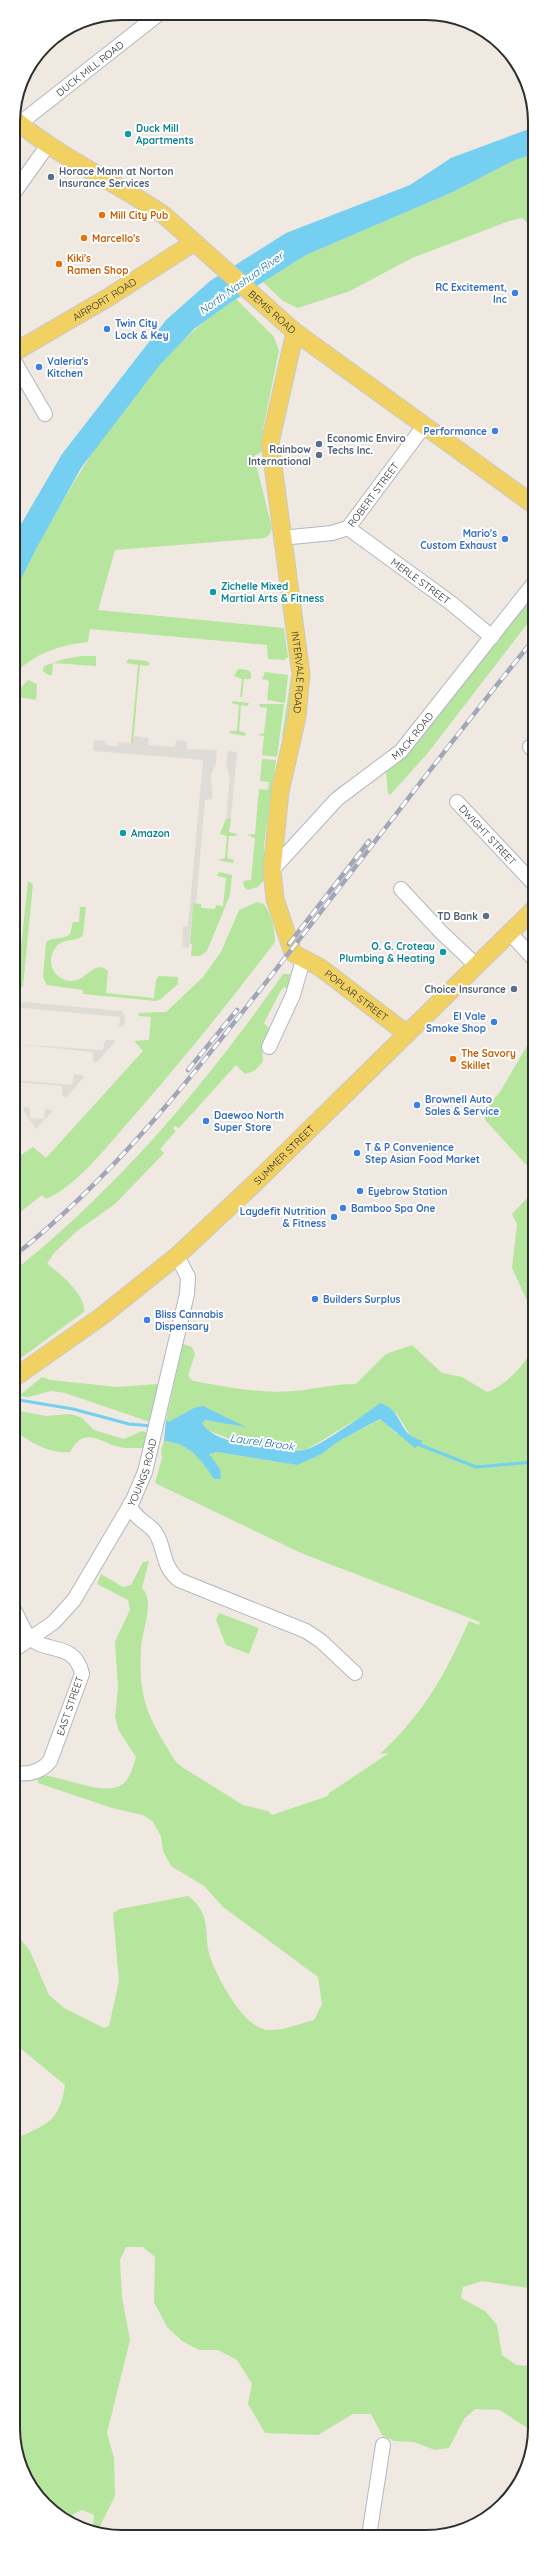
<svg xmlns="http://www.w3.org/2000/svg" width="548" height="2550" font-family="Quicksand,sans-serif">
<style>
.green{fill:#b6e59e}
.plaza{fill:#dfdcd8}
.water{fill:#75cff0}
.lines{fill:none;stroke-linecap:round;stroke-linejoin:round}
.stream{stroke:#75cff0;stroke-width:3}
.minor-casing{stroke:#b4b7c1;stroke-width:16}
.major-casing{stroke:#c9c9c9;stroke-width:19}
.minor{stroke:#fff;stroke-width:14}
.major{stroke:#f2d163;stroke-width:17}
.rail-casing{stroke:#a3a6b8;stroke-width:4.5}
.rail{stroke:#fff;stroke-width:3;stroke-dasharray:9;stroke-linecap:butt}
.culture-dot{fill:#0f9aa8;stroke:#fff;stroke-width:1.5}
.service-dot{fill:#5c6f8a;stroke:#fff;stroke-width:1.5}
.food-dot{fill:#e8710a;stroke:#fff;stroke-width:1.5}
.shop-dot{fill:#3f7fe0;stroke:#fff;stroke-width:1.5}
.labels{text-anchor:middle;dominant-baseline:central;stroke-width:4;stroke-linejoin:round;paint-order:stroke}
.street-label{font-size:10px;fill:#2e2e2e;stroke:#fff}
.culture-label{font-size:10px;font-weight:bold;fill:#0d838f;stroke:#fff;text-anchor:start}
.service-label{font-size:10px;font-weight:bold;fill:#4e5e75;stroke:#fff;text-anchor:end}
.food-label{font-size:10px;font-weight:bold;fill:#c56008;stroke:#fff;text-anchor:start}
.shop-label{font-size:10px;font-weight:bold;fill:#366cbe;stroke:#fff;text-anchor:start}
.water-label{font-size:11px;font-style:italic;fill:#0d6fa3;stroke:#fff}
.rim{fill:none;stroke:#2e2e2e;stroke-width:2}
</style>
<rect width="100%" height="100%" fill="#efe9e1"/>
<g class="green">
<path d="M534,154v74l-12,-10 -13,3 -97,37 -62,33 -52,17 -15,-7 -20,-19 43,-27 147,-63 62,-32z"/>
<path d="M236,299l38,38 5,14 -16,78v22l-9,5 18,72 -2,6 -5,4 -150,12 -17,60 186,18 4,29 -4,3 -16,-1 -1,-14 -177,-16 -2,13c-30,3 -54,12 -75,33 0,-20 -3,-61 0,-79 3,-13 24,-49 31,-62 47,-84 109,-184 192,-235z"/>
<path d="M534,594v21l-107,139 -36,40h-3l-2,-22 13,-11z"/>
<path d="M82,656h14v10l-43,-3 -1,12h-4l-5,-4 1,-5 20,-7z"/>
<path d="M128,659l19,2 3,3 -2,2 -8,-1 -7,78h-2l7,-78 -12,-2z"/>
<path d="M238,669l10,1 3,3v6h-7l-2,18h-2l2,-18 -8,-3z"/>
<path d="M265,672l23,3 -3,28 -18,-3 2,-19 -7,-2z"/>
<path d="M291,676l3,11 -9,49 -3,1z"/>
<path d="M28,680l9,4 -1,16 -23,-4z"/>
<path d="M232,701l17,2 -1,3 -7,-1 -2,26 7,2 -1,3 -16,-3 1,-2h7l2,-26 -6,-1z"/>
<path d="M259,704h25l-7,53 -15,-2 2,-19 -7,-1 7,-2 3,-25 -7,-1z"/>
<path d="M262,759l14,1 -12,85 1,34 -7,8 -10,3 -4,-3 -1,-6 8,-1 4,-42 -8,-3 8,-1 4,-45 9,1 1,-8 -9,-1z"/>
<path d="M226,819h5l-2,13 8,2 -1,2h-7l-2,22 7,2 -1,3 -15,-3 7,-2 2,-22 -7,-2z"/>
<path d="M219,872l13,3 -2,20 -23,56 -7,5h-9l1,-12h-2l3,-41 8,1v4l14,1 1,-4 7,1 3,-28 -9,-2z"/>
<path d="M28,881l5,3 -10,102 -3,3 -3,-3z"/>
<path d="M257,902l7,2c8,11 11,26 11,38 -48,63 -97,124 -150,184 -20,23 -50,61 -79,73l-4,-4 -28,22v-75l7,13 12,-8 13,11 97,-107 -9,-10 15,-1 2,-23 -12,-1 -1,-3 28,-1 37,-35 18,-25 18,-42z"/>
<path d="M80,907h6l-3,28c-7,8 -19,2 -27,12 -11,13 -3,33 15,34 14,1 24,-23 37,-10l-2,22 48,5 2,-18 3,-4 19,1v7l-17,15 -5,2 -73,-7v-4l-36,-5 -4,-8 3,-34c5,-7 16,-2 24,-9l3,-12h6z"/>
<path d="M283,974h7l-1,13 -6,1 -3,4 -16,31 7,7 -9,18 1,14 -9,9 -9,3 -9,-9 -57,63 -4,-2 -2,3 3,2 -16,18 4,4 -49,51 -38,27 -23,22 -7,11c13,9 39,31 37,48l-70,51v-92c105,-84 192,-187 269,-297z"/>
<path d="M534,1034v139l-49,-53 -1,-10 16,-18z"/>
<path d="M534,1191v125l-22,-48 5,-44 -5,-10z"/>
<path d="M183,1344l9,3 3,7 -7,22 5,5c33,6 67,13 101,10 22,-2 39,-7 62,-7l30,-30 26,-9 30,28 20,4 25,15c20,-7 37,-27 47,-45l1,942 -53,-8 -19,6 -2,11 24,13 12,14 5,30 14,10 19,1v67l-35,-23 -25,-1 -11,10 -15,29 -14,2 -21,-8 -20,-1 -12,-6 -11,-21h-18l-35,21 -53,-2 -17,-29 4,-20 -15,-24 -19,-10h-19l-17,-9 -15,-14 -13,-25 1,-45 -12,-10h-17l-6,13 2,37 8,43 -23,93 7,25 1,38 -16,32 -7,3 2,-16 -12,-5 -18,9 -24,-19v-9l-7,-6 -19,-43v-303c32,-14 46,-17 51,-54l-51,-42v-112l16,20 19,44 15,13 40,20 5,-2 10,-45 -6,-68 7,-4 68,-13c27,20 13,41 24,66 8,20 33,68 57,68 14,1 32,-7 45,-10l8,-16 -4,-27 -95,-70 -19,-21 -33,-20 -8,-15 -2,-15 -8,-14 -10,-7 -31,-7 -74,-25 -2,-7c22,-4 70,24 88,7 7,-6 9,-17 12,-26l-17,-26 -4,-14 3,-29 -3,-47 15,-31 -2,-10 -31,-16 4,-10 22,13 8,-2 12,-23 6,-1 -7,27c14,14 -1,43 -1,62 -3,52 9,70 35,112l6,5 61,38 25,6 4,4 56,-19 1,-3 60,-40 -9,1c44,-41 65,-79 89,-133l10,4 1,-3 -179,-69 -146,-70 7,-25 -1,-8 3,-9c25,2 37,18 50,37l6,-9 -12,-15 9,-2 80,13 23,-10 19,-14 42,-22 16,15 13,1 -13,-21 -17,-11 -13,10 -61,37 -58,-4 -41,-16 -5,-7 2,-3 12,2 13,-5 -60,5 -3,-2z"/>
<path d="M42,1377l9,3 66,7 41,-3 1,4 -9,34 -85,-29 -14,-2 -23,6 -9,-1z"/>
<path d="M14,1410l32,6 25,-2 11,4 12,12 30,9 18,-8 5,2 -3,15c-10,0 -23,1 -32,-3 -18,-8 -30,-15 -42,7 -22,2 -40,-10 -56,-22z"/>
<path d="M219,1613l40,15 -10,26 -23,-9 -10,-25z"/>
</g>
<g class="plaza">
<path d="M134,736l15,2 -1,7 27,2 1,-7 11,1v8l30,1 -1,14 -5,11 2,24 -8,1 -9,104h-3l-4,44 -7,-1 1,-21 4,1 2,-11 14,-156 -110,-9 1,-11 11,1 1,4 11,1 2,-4 14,1z"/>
<path d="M228,751l9,1 -6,67h-5l4,-43 -4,-10z"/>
<path d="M13,1001l109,10 3,6 -1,9 -5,1 1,-10 -107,-10z"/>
<path d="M105,1040h9l1,2 -19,21 -3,-2v-9l-80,-8 90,6z"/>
<path d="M74,1074l9,1 1,2 -18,21 -4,-3v-9l-47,-4 -1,11v-13l58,5z"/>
<path d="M24,1107l6,1v10l14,1 1,-11 8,3 -17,18 -13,-19z"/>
</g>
<g class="water">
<path d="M534,127v27l-19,6 -62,32 -147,63 -76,48 -36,26 -36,38 -77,101 -45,81 -23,46v-57l49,-84 104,-134 44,-39 76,-48 124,-48 41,-27z"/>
<path d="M380,1403c20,6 18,23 31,33 4,2 8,4 12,5l-8,7 -35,-29 -41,22 -19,14 -23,10 -80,-13 -8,2 11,15 1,10h-7c-13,-20 -25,-36 -50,-38l2,-21 3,2 25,-14 9,-2 43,21 -41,-7 -3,3c14,21 48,21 70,23 11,1 22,6 33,4 14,-3 63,-38 75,-47z"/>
</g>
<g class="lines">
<g class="stream">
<path d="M14,1396l5,4 54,9 56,15 23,2"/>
<path d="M415,1443l61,24 58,-5"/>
</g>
<g class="minor-casing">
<g id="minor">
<path id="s1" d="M19,124l141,-111"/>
<path d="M13,194l35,-49"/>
<path d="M13,359l32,55"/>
<path id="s2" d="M348,528l103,75 41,34"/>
<path id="s3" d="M281,538l51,-5 16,-5 76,-102"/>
<path d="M530,747l4,4"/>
<path id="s4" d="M457,802l77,82"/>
<path id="s5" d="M272,870l65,-71 64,-48 133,-168"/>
<path d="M401,889l39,42 37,35"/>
<path d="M510,933l24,26"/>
<path d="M269,1047l24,-52 10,-35"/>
<path d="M130,1504c2,13 18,19 25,28 11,16 6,34 24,48l127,51 15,10 34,32"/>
<path d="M14,1610c5,8 10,23 17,29 16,14 44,3 51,35l-32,87c-9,11 -22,14 -36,12"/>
<path id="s6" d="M14,1650l40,-28 20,-22 59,-100 12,-28 42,-178 1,-17 -11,-21"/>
<path d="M369,2536l14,-91"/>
</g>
</g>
<g class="major-casing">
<g id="major">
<path id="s7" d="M13,118c46,40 102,63 152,98l130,116 239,173"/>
<path id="s8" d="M295,332l-25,111 31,231 -4,43 -17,75 -8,78 3,29 18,54 28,15 86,66"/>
<path id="s9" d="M13,353l96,-56 84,-54"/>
<path id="s10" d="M14,1378l88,-62 75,-60 78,-73 279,-274"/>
</g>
</g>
<use href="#minor" class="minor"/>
<use href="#major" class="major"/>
<g class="rail-casing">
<g id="rail">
<path d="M289,944l80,-103"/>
<path d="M188,1070l49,-60"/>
<path d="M14,1256c101,-80 181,-183 260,-284 87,-111 171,-224 260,-333"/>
</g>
</g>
<use href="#rail" class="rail"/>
</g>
<g class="culture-dot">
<circle cx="128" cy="134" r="4"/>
<circle cx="213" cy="592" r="4"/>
<circle cx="123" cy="833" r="4"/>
<circle cx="443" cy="952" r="4"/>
</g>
<g class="service-dot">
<circle cx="51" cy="177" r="4"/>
<circle cx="319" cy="444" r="4"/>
<circle cx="319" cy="455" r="4"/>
<circle cx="486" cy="916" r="4"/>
<circle cx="514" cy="989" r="4"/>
</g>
<g class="food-dot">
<circle cx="102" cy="215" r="4"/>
<circle cx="84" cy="238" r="4"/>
<circle cx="59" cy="264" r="4"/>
<circle cx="453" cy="1059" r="4"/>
</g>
<g class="shop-dot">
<circle cx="515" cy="293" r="4"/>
<circle cx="107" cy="329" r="4"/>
<circle cx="39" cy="367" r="4"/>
<circle cx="495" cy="431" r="4"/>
<circle cx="505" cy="539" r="4"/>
<circle cx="494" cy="1022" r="4"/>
<circle cx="417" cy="1105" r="4"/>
<circle cx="206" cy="1121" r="4"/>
<circle cx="357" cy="1153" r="4"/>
<circle cx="360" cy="1191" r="4"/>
<circle cx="343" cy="1208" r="4"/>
<circle cx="334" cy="1217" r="4"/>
<circle cx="315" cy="1299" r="4"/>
<circle cx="147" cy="1320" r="4"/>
</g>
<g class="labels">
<g class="street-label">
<text stroke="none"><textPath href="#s1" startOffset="90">DUCK MILL ROAD</textPath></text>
<text stroke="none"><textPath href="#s9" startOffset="106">AIRPORT ROAD</textPath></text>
<text stroke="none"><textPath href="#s7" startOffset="325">BEMIS ROAD</textPath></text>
<text stroke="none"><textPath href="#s3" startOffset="110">ROBERT STREET</textPath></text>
<text stroke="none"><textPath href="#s2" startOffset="90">MERLE STREET</textPath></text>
<text stroke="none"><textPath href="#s8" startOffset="345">INTERVALE ROAD</textPath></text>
<text stroke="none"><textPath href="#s5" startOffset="195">MACK ROAD</textPath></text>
<text stroke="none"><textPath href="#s4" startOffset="45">DWIGHT STREET</textPath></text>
<text stroke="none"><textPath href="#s8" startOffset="708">POPLAR STREET</textPath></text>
<text stroke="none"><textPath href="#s10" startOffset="351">SUMMER STREET</textPath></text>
<text stroke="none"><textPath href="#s6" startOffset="224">YOUNGS ROAD</textPath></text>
<text transform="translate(70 1706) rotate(-71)">EAST STREET</text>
</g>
<g class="culture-label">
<text x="136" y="128">Duck Mill<tspan x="136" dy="12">Apartments</tspan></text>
<text x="221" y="586">Zichelle Mixed<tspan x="221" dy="12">Martial Arts &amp; Fitness</tspan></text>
<text x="131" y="833">Amazon</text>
<text x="435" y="946" text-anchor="end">O. G. Croteau<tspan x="435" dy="12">Plumbing &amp; Heating</tspan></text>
</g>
<g class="service-label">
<text x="59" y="171" text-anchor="start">Horace Mann at Norton<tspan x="59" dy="12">Insurance Services</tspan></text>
<text x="327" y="438" text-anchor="start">Economic Enviro<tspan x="327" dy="12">Techs Inc.</tspan></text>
<text x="311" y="449">Rainbow<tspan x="311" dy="12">International</tspan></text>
<text x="478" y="916">TD Bank</text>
<text x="506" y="989">Choice Insurance</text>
</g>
<g class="food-label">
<text x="110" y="215">Mill City Pub</text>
<text x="92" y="238">Marcello's</text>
<text x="67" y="258">Kiki's<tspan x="67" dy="12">Ramen Shop</tspan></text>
<text x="461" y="1053">The Savory<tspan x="461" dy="12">Skillet</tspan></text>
</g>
<g class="shop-label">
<text x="507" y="287" text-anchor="end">RC Excitement,<tspan x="507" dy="12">Inc</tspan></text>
<text x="115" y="323">Twin City<tspan x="115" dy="12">Lock &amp; Key</tspan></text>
<text x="47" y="361">Valeria's<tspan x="47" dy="12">Kitchen</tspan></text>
<text x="487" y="431" text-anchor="end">Performance</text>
<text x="497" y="533" text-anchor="end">Mario's<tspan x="497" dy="12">Custom Exhaust</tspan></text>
<text x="486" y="1016" text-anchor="end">El Vale<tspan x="486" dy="12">Smoke Shop</tspan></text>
<text x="425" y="1099">Brownell Auto<tspan x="425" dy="12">Sales &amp; Service</tspan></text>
<text x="214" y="1115">Daewoo North<tspan x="214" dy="12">Super Store</tspan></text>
<text x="365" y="1147">T &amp; P Convenience<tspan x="365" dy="12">Step Asian Food Market</tspan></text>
<text x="368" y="1191">Eyebrow Station</text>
<text x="351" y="1208">Bamboo Spa One</text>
<text x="326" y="1211" text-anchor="end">Laydefit Nutrition<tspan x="326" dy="12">&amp; Fitness</tspan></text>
<text x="323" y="1299">Builders Surplus</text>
<text x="155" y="1314">Bliss Cannabis<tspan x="155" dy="12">Dispensary</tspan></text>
</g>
<g class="water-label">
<text transform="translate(241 283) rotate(-35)">North Nashua River</text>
<text transform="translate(262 1442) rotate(8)">Laurel Brook</text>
</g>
</g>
<path d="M0 0H548V2550H0ZM122 20H426A102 102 0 0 1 528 122V2428A102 102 0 0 1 426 2530H122A102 102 0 0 1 20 2428V122A102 102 0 0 1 122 20Z" fill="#fff" fill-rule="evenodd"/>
<path class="rim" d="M122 20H426A102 102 0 0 1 528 122V2428A102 102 0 0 1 426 2530H122A102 102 0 0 1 20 2428V122A102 102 0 0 1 122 20Z"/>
</svg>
